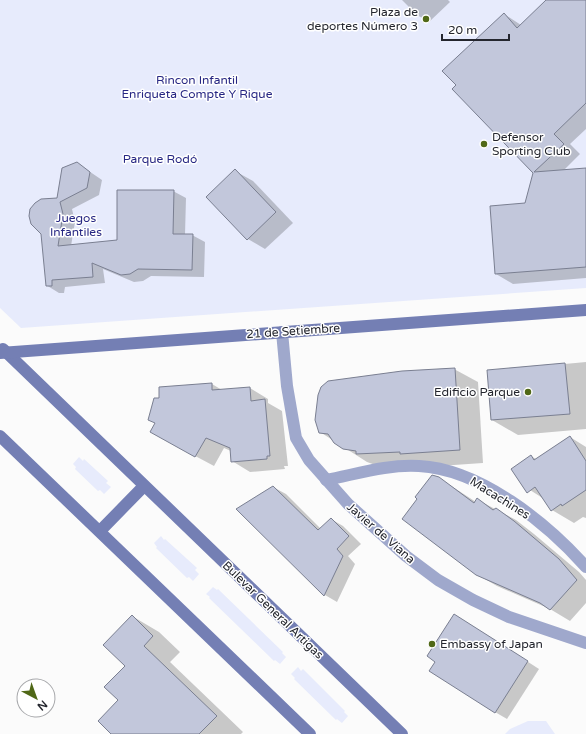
<svg xmlns="http://www.w3.org/2000/svg" width="586" height="734" font-family="'Varela Round',sans-serif">
<style>
.green{fill:#e7ebfc}
.shadow{fill:#0003}
.building{fill:#c2c7db;stroke:#7a7f91}
.lines{fill:none;stroke-linecap:round;stroke-linejoin:round}
.street{stroke:#9fa8cc;stroke-width:12}
.secondary{stroke:#747fb4;stroke-width:12}
.poi-dot{fill:#506817;stroke:#fff;stroke-width:1.5}
.labels{text-anchor:middle;dominant-baseline:central;stroke-width:3;stroke-linejoin:round;paint-order:stroke}
.poi-label{font-size:12px;fill:#24262e;stroke:#fff;text-anchor:end}
.park-label{font-size:12px;fill:#272783;stroke:#fff}
.street-label{font-size:12px;fill:#24262e;stroke:#fff}
</style>
<rect width="100%" height="100%" fill="#fbfbfb"/>
<g class="green">
<path d="M0,0h586v288l-565,40 -21,-20z"/>
<path d="M79,457l4,4 1,-2 24,22 -2,2 5,4 -7,7 -4,-4 -2,1 -23,-22 1,-2 -3,-3z"/>
<path d="M161,536l3,4 1,-1 32,29 -2,2 4,4 -6,7 -4,-4 -2,1 -31,-30 1,-1 -3,-4z"/>
<path d="M213,587l4,3 1,-1 65,63 -1,1 4,4 -6,7 -5,-4 -1,1 -65,-63 1,-1 -4,-3z"/>
<path d="M298,667l3,4 2,-2 42,42 -1,1 4,4 -6,7 -5,-4 -1,1 -42,-41 1,-1 -4,-4z"/>
<path d="M528,721h18l9,13h-50l5,-5z"/>
</g>
<g class="shadow">
<path d="M402,0h46l2,2 -21,20 -12,-7z"/>
<path d="M547,0h39v129l-16,15 10,10 -17,17 23,-2v109l-73,6 -17,-10 30,-70 8,-32 -81,-83 51,-75 17,11z"/>
<path d="M77,163l25,17 -3,15 -27,14 3,13 -4,24 47,-5 55,-50 13,7 -1,37h7l13,7 -1,35 -53,-1 -8,5 -9,1 -31,-13 2,14 -40,4 -1,6h-5l-13,-8 12,-86z"/>
<path d="M235,171l18,10 40,42 -28,26 -17,-10z"/>
<path d="M586,362v67l-68,6 -26,-15 -4,-49z"/>
<path d="M454,369l24,13 5,81 -58,4h-44l-14,-5 -47,-30z"/>
<path d="M212,384l10,6 28,-2 18,11v4l14,8 6,55h-4l1,3 -35,3 -18,-11 -1,-10 -7,-3 -10,18 -45,-24 -13,-19 4,-24z"/>
<path d="M570,437l16,10v71l-3,-1 -9,6 -22,-13 -8,-11 -14,-9 1,-34 5,3z"/>
<path d="M439,478l37,24 2,-2 38,20 18,14 45,38 7,8v23l-16,18 -20,-12 -53,-23 -21,-12z"/>
<path d="M273,487l13,7 35,35 10,-10 12,7 18,18 -13,12 7,8 -18,38 -12,-7 -87,-85z"/>
<path d="M132,616l27,16 21,20 -10,10 73,70 -2,2h-128l13,-68z"/>
<path d="M466,622l73,47 -32,50 -12,-7 -58,-50z"/>
</g>
<g class="building">
<path d="M546,0h40v103l-32,31 10,10 -30,28 52,-4v99l-91,7 -5,-68 35,-3 8,-30 -81,-84 4,-4 -14,-14 62,-58 13,15z"/>
<path d="M77,162l13,10 -3,16 -27,14 3,12 -5,32 59,-6v-50h57l-1,44h20l-1,36 -54,-1 -8,5 -9,1 -29,-12 1,14 -41,3v6h-6l-5,-52 -10,-10 -2,-8 1,-7 5,-6 6,-4 16,-1 5,-30z"/>
<path d="M235,169l41,43 -29,28 -41,-43z"/>
<path d="M565,363l5,51 -79,6 -4,-50z"/>
<path d="M455,368l5,82 -60,4v-2l-44,2v-3l-13,-2 -9,-6 -6,-9 -9,-1 -4,-13 3,-25 3,-8 7,-6 74,-10z"/>
<path d="M212,383v7l38,-3 1,14 14,-2 5,57h-3v3l-36,3 -1,-14 -24,-10 -11,19 -45,-25 5,-9 -7,-3 6,-22h5v-11z"/>
<path d="M570,436l16,25v29l-24,16 -1,-2 -10,7 -16,-24 -8,6 -16,-24 20,-14 3,5z"/>
<path d="M432,475l7,2 35,26 3,-5 16,12 3,-2 18,13 45,38 18,21 -27,30 -10,-7 -64,-28 -74,-56 15,-20 -2,-2z"/>
<path d="M273,486l45,44 13,-12 18,18 -12,13 6,7 -19,40 -88,-87z"/>
<path d="M454,614l74,47 -33,52 -66,-42 6,-9 -8,-6z"/>
<path d="M132,615l21,21 -9,10 73,70 -18,18h-88l-13,-13 20,-21 -14,-13 21,-21 -22,-21z"/>
</g>
<g class="lines">
<g class="street">
<path d="M282,332l5,54 9,52 13,22 39,44 58,52 32,24 35,20 36,17 77,26"/>
<path d="M326,480c31,-6 62,-16 93,-14 61,3 128,57 167,101"/>
</g>
<g class="secondary">
<path d="M3,349l399,385"/>
<path d="M0,353l586,-43"/>
<path d="M0,436l310,298"/>
<path d="M100,531l44,-45"/>
</g>
</g>
<g class="poi-dot">
<circle cx="426" cy="19" r="4"/>
<circle cx="484" cy="144" r="4"/>
<circle cx="528" cy="392" r="4"/>
<circle cx="432" cy="644" r="4"/>
</g>
<g class="labels">
<g class="poi-label">
<text x="418" y="12">Plaza de<tspan x="418" dy="14">deportes Número 3</tspan></text>
<text x="492" y="137" text-anchor="start">Defensor<tspan x="492" dy="14">Sporting Club</tspan></text>
<text x="520" y="392">Edificio Parque</text>
<text x="440" y="644" text-anchor="start">Embassy of Japan</text>
</g>
<g class="park-label">
<text x="197" y="80">Rincon Infantil<tspan x="197" dy="14">Enriqueta Compte Y Rique</tspan></text>
<text x="160" y="159">Parque Rodó</text>
<text x="76" y="218">Juegos<tspan x="76" dy="14">Infantiles</tspan></text>
</g>
<g class="street-label">
<text transform="translate(293 331) rotate(-4)">21 de Setiembre</text>
<text transform="translate(500 498) rotate(32)">Macachines</text>
<text transform="translate(381 533) rotate(41)">Javier de Viana</text>
<text transform="translate(273 610) rotate(44)">Bulevar General Artigas</text>
</g>
</g>
<g transform="translate(36 698) rotate(139)"><circle r="19" fill="#ffffff" stroke="#a7a8ab"/>
<path d="M0-3L7 15L0 10L-7 15Z" fill="#506817"/>
<text y="-6" font-size="11" font-weight="bold" text-anchor="middle" fill="#24262e">N</text>
</g>
<path d="M442 34v6h67v-6" fill="none" stroke="#24262e" stroke-width="2"/>
<text x="448" y="34" font-size="12" fill="#24262e" stroke="#ffffff" stroke-width="3" paint-order="stroke">20 m</text>
</svg>
